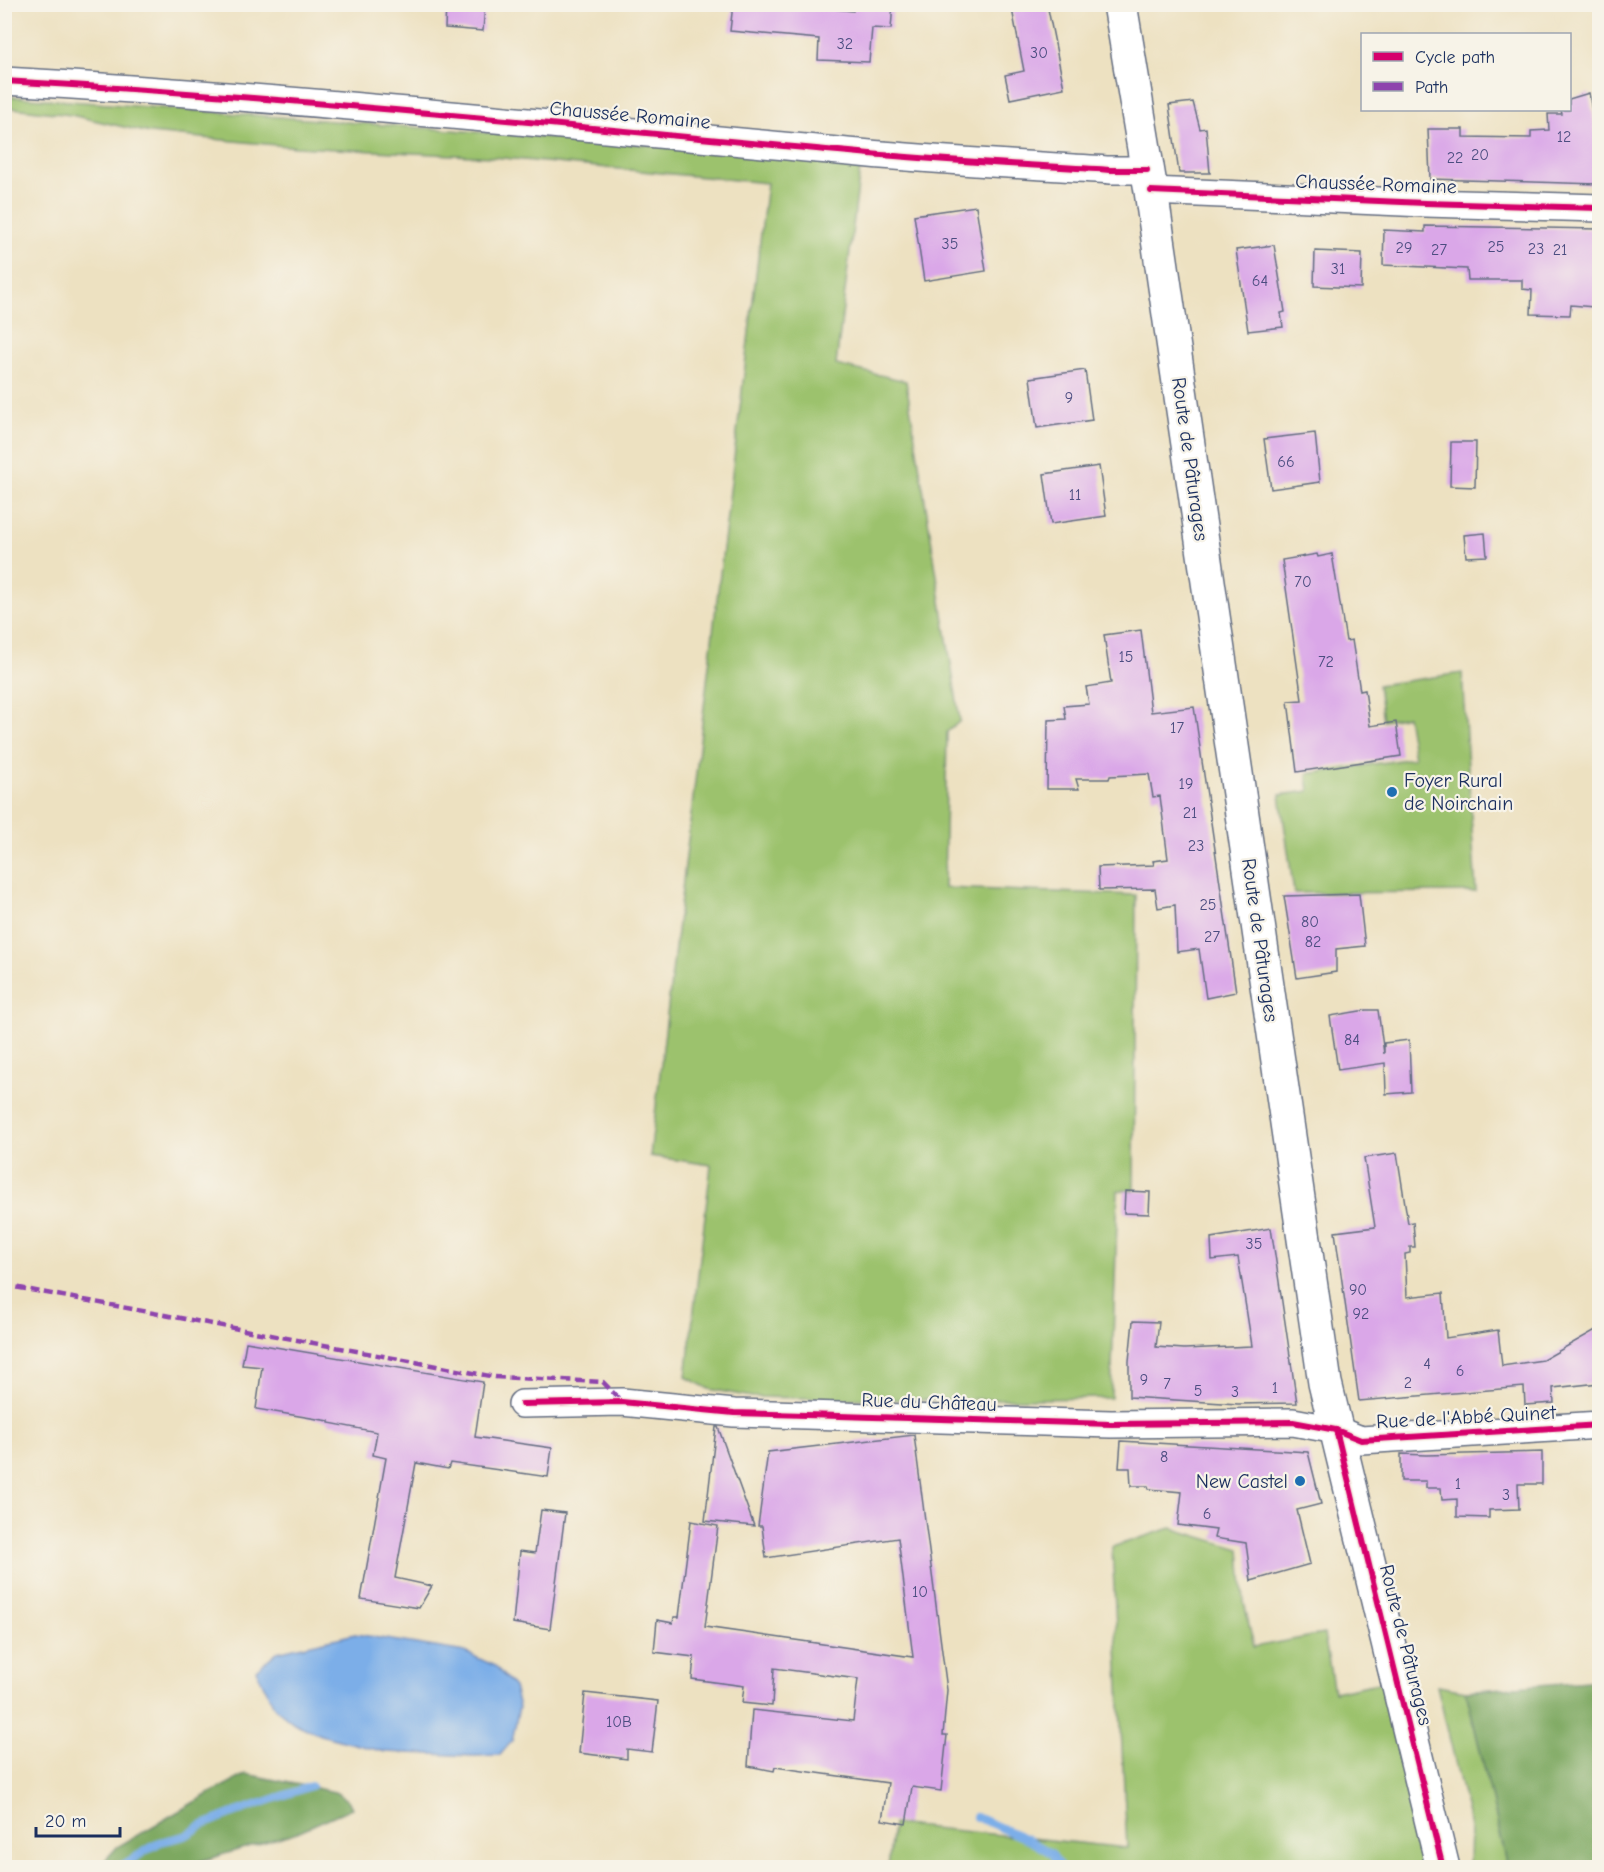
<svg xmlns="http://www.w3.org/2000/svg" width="1604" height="1872" font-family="'Comic Neue',sans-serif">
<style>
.green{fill:#9cc26d;stroke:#5c7866;stroke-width:1.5}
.forest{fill:#7da860;stroke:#4c6c5f;stroke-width:1.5}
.water{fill:#7caee8;stroke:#4c6ea3;stroke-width:1.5}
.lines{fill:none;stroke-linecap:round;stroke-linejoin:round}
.stream{stroke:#7caee8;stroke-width:8}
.building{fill:#daa7e8}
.street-casing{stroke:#646d81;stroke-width:30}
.secondary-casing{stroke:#646d81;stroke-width:36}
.street{stroke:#fff;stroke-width:27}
.secondary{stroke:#fff;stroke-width:33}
.quiet{stroke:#8e44ad;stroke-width:4.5;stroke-dasharray:9 4.5;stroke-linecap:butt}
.cycleway-casing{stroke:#f7f3e8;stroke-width:10}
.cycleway{stroke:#d6006c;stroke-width:6}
.poi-dot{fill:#1f6fb2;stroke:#f7f3e8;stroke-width:2}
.labels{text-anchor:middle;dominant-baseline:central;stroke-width:4.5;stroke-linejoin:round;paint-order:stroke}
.number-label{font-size:16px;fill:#4b4d80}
.street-label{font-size:20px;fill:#1b2f5e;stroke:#f7f3e8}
.poi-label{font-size:20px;fill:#1b2f5e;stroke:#f7f3e8;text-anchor:start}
</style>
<rect width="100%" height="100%" fill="#f7f3e8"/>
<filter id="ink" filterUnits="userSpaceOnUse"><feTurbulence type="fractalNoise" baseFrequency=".0167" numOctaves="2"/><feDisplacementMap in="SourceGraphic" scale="12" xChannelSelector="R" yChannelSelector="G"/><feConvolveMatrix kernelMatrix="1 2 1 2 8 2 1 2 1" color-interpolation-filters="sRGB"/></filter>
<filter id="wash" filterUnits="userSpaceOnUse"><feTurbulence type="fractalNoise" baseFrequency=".008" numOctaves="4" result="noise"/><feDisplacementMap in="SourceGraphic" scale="24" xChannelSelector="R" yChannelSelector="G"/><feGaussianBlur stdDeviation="1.35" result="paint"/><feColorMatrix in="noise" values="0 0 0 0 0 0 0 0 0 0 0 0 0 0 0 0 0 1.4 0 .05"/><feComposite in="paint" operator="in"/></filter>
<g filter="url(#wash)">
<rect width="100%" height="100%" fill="#ede1c1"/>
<g class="green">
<path d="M4,96l857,65 -25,204 70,16 54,340 -13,11 -3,156 192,7 -2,295 -16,1 -7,207 -189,2 -170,-3 -43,-8 -23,-12 25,-212 -61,-9 117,-973 -275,-26 -195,-10 -147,-14 -79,-18 -66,-8z"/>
<path d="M1462,673l14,219 -182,1 -14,-98 29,-4 -2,-17 107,-16 -7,-42 -24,5 -5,-36z"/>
<path d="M1171,1528l69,21 4,53 10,45 70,-13 10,58 64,-13 45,189h-555l5,-44 234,24 -15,-301z"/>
<path d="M1437,1686l29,5 42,176h-39l1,-43z"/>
</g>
<g class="forest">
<path d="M1599,1680v187h-91l-42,-176z"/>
<path d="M246,1774l89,18 13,8 4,8 -57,25 -97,29 -8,5h-91l18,-20 86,-50z"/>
</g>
<path class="water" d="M355,1634l110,18 30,14 19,21 5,20 -7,34 -12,14 -26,1 -89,-4 -65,-17 -26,-12 -19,-15 -19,-38 21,-18z"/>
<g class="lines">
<g class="stream">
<path d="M976,1817l51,22 24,14 10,15"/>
<path d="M118,1868l42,-26 25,-6 18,-11 33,-13 75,-26"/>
</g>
</g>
<g id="blocks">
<g class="building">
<path d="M446,4h39l-2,27 -38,-3z"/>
<path d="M733,4h50l70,7 1,-7h39l-2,25 -19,-1 -3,34 -51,-2 1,-21 -89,-8z"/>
<path d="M1011,4h36l17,84 -54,11 -5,-24 19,-4z"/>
<path d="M1589,93l8,46h2v34l-1,-1 -1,12 -167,-5 -2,-50h35v8l68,1v-7l18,-1 -1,-16h14l-1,-4h8v-11z"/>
<path d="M1193,102l7,27 6,-1 4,45h-31l-10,-68z"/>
<path d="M976,206l10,65 -62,10 -10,-66z"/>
<path d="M1425,226l174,3v54h-3l-2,24 -23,-2 -1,10 -39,-1 1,-24 -10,-1v-9h-54l-1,-11 -84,-4 1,-35 41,2z"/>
<path d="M1274,245l11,67 -4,1 2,14 -35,4 -12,-81z"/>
<path d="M1315,251l47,2 -1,35 -47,-2z"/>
<path d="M1085,370l7,50 -55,8 -7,-50z"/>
<path d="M1315,433l5,49 -49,7 -7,-50z"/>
<path d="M1451,442h25l-1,45 -25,-1z"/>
<path d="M1099,466l7,50 -55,8 -7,-50z"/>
<path d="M1485,533l2,23 -21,1 -2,-22z"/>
<path d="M1317,554l1,3 14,-3 14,87 6,-1 8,51 5,-1 5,36 26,-4 5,34 -104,16 -9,-71 14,-1 -20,-140z"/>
<path d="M1141,630l10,82 43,-5 42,285 -30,6 -7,-49 -22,3 -2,-47 -17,3 -3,-19 -56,1 -1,-23 56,-2 -1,-4 15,-2 -8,-63 -7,1 -4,-23 -39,2 -1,3h-33l3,10h-32l1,-69 18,-1 -2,-13 25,-2 -3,-17 25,-4 -7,-48z"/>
<path d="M1359,894l6,52 -29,3v23l-39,6 -13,-82z"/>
<path d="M1366,1010h12l6,44v-11l25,-3 2,52 -25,2 -1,-31 -47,7 -8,-54z"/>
<path d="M1397,1153l11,70 5,-1 2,25h-5v6l-5,1 2,43 36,-4 3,45 52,-8 4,36 41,-6 56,-32v55l-46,5 1,15 -29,2 -1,-18 -165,14 -24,-169 40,-5 -11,-69z"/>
<path d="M1125,1191l25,1 -1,22 -25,-1z"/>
<path d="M1271,1228l26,175 -59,1 -109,-7v-36l4,-40 26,1 -3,25 28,2 68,-3 -14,-89 -26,3 -1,-22z"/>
<path d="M246,1342l237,40 -8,55 77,11 -4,29 -98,-14 -2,6 -32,-6 -21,115 37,8 -13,22 -58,-9 25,-141 -13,-3 4,-23 -48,-9v-2l-73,-12 6,-42 -20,-2z"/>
<path d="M716,1427h2l36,99 -49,-5z"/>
<path d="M914,1435l33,255 -4,45h4l-6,56 -29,-4 -6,37 -24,-4 6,-37 -113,-16 -1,4 -26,-5 4,-56 101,11 5,-42 -84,-11 -2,38 -30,-3 2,-17 -52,-7 2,-22 -40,-5 3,-32 16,3 1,-6h5l12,-96 27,5 -13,101 208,30 -15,-119 -132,20 -4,-32h-4l10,-74z"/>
<path d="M1121,1441l187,11 13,52 -24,6 13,54 -59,17 -5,-38 -32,-5 2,-8 -38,-5 4,-33 -33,-3 -1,-3h-17l-1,-18h-11z"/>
<path d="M1542,1452v32h-24l1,25 -30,1v8l-32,-1v-18l-15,1 -1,-12h-15v-7h-25v-27l25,1z"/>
<path d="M541,1510l24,3 -15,116 -37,-6 7,-72 15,2z"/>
<path d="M585,1693l73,8 -6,51 -25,-3v10l-48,-6z"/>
</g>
</g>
</g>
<g filter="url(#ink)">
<use href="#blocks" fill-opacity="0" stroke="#646d81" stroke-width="1.5"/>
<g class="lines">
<g class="street-casing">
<g id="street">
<path d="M4,81c286,16 571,46 856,72 83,8 167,12 251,17h36"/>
<path d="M1151,191l274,12 175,5"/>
<path d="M522,1404l100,-2 112,11 377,11 182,-2 43,8 25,10 239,-15"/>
</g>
</g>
<g class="secondary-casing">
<path id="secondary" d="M1120,4l31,187 174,1192 118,485"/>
</g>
<use href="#street" class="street"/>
<use href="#secondary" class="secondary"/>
<path class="quiet" d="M4,1285l491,92 108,5 19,20"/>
<g class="cycleway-casing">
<g id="cycleway">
<path d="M4,81c286,16 571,46 856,72 83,8 167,12 251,17h36"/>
<path d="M1151,191l274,12 175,5"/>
<path d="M522,1404l100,-2 112,11 377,11 182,-2 43,8 25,10 239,-15"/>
<path d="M1336,1430l107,438"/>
</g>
</g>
<use href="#cycleway" class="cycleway"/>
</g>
</g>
<g class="poi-dot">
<circle cx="1392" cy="792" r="6"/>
<circle cx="1300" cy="1481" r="6"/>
</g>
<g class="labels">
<g class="number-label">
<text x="845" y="44">32</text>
<text x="1039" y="53">30</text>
<text x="1564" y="137">12</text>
<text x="1480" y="155">20</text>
<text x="1455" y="158">22</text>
<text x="950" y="244">35</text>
<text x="1496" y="247">25</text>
<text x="1404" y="248">29</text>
<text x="1536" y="249">23</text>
<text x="1439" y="250">27</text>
<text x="1560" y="250">21</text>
<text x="1338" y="269">31</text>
<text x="1260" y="281">64</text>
<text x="1069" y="398">9</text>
<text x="1286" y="462">66</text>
<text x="1075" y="495">11</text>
<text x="1303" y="582">70</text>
<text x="1126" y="657">15</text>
<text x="1326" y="662">72</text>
<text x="1177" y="728">17</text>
<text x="1186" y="784">19</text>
<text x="1190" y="813">21</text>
<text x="1196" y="846">23</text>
<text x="1208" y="905">25</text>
<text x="1310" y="922">80</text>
<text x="1212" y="937">27</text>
<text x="1313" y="942">82</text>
<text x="1352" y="1040">84</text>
<text x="1254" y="1244">35</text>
<text x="1358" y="1290">90</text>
<text x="1361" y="1314">92</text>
<text x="1427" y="1364">4</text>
<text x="1460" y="1371">6</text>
<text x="1144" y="1380">9</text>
<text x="1408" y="1383">2</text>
<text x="1167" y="1384">7</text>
<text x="1275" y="1388">1</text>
<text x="1198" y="1391">5</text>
<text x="1235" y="1392">3</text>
<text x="1164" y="1457">8</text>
<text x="1458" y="1484">1</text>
<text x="1506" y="1495">3</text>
<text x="1207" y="1514">6</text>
<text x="920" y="1592">10</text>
<text x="619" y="1722">10B</text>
</g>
<g class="street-label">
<text transform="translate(630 115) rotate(5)">Chaussée Romaine</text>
<text transform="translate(1376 184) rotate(2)">Chaussée Romaine</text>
<text transform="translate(1190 459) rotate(82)">Route de Pâturages</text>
<text transform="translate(1260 940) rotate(82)">Route de Pâturages</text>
<text transform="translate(929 1402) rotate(2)">Rue du Château</text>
<text transform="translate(1466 1417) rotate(-3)">Rue de l'Abbé Quinet</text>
<text transform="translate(1406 1645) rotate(76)">Route de Pâturages</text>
</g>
<g class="poi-label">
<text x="1404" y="780">Foyer Rural<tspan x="1404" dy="23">de Noirchain</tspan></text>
<text x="1288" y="1481" text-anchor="end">New Castel</text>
</g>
</g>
<rect width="1604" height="1872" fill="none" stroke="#f7f3e8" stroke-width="24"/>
<rect x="1361" y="33" width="210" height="78" fill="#f7f3e8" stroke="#9fa5b1" stroke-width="1.5"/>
<rect x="1373" y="52" width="30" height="9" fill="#d6006c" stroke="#9fa5b1" stroke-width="1.5"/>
<text x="1415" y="63" font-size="18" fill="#1b2f5e">Cycle path</text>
<rect x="1373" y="82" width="30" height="9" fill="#8e44ad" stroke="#9fa5b1" stroke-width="1.5"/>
<text x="1415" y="93" font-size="18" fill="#1b2f5e">Path</text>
<path d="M36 1827v9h84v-9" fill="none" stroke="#1b2f5e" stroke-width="3"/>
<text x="45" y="1827" font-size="18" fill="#1b2f5e" stroke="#f7f3e8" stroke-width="4.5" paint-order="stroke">20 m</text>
</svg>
